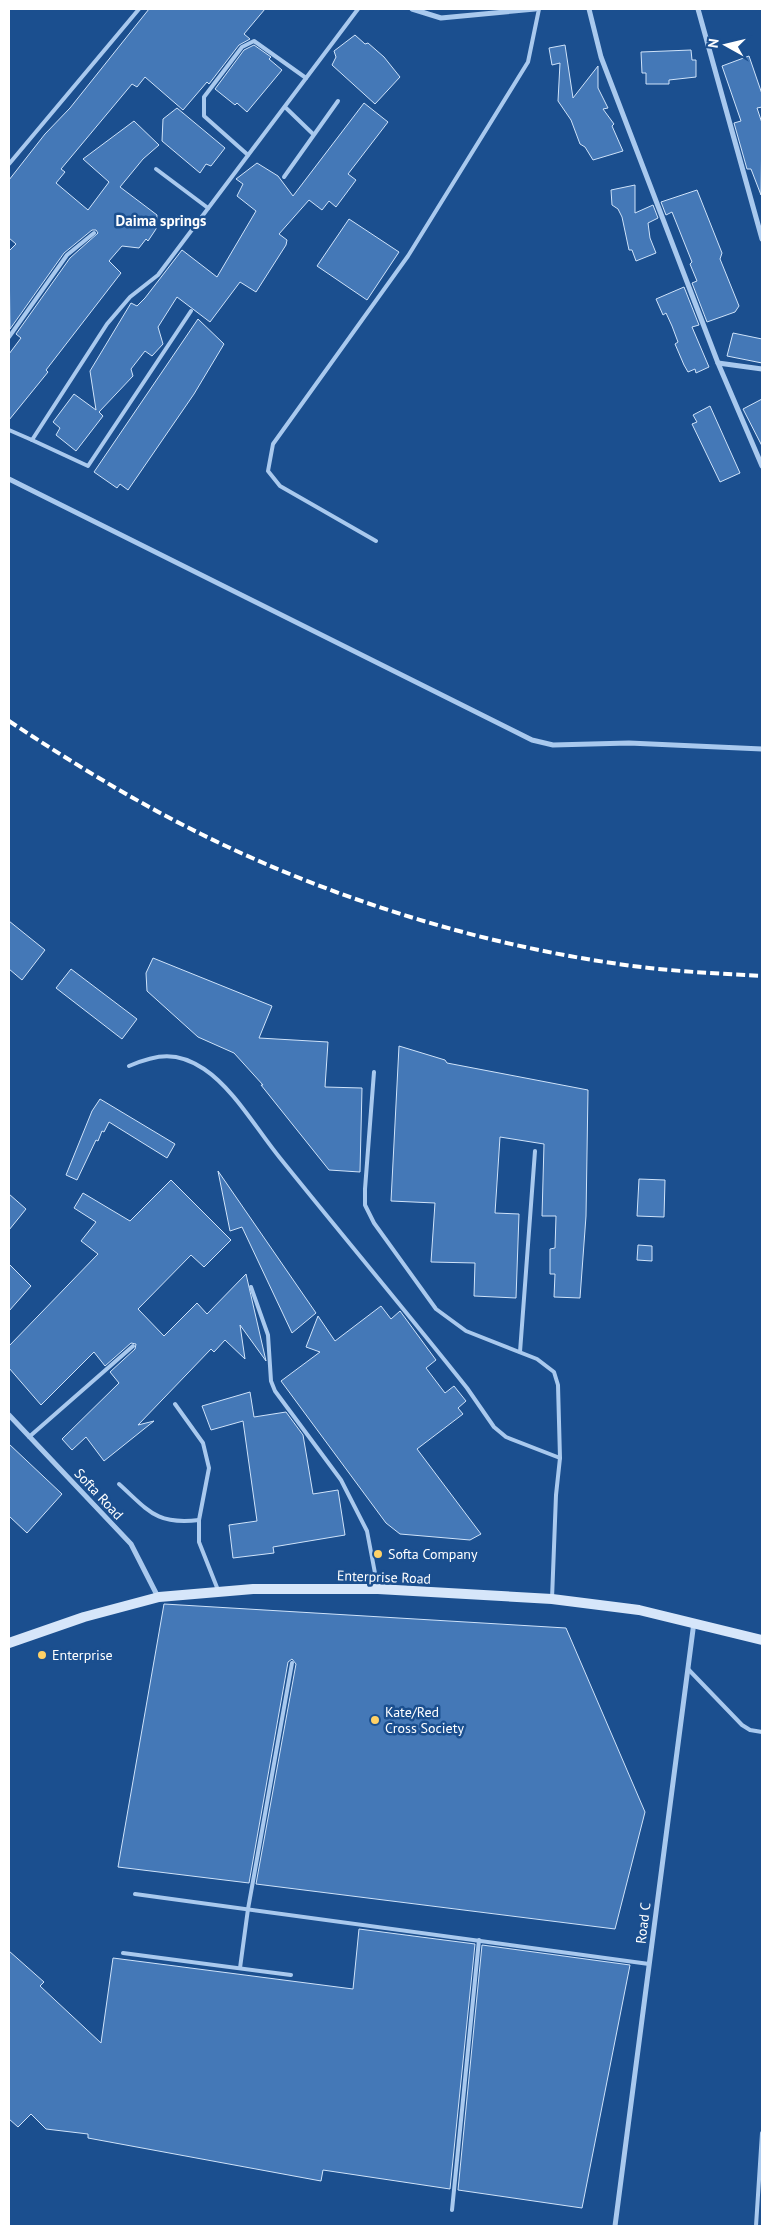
<svg xmlns="http://www.w3.org/2000/svg" width="771" height="2235" font-family="'PT Sans',sans-serif">
<style>
.building{fill:#4478b7;stroke:#cfe3fa}
.lines{fill:none;stroke-linecap:round;stroke-linejoin:round}
.lane{stroke:#a9c9ee;stroke-width:4}
.street{stroke:#a9c9ee;stroke-width:5}
.secondary{stroke:#d6e6fa;stroke-width:10}
.rail{stroke:#fff;stroke-width:4;stroke-dasharray:9 4;stroke-linecap:butt}
.poi-dot{fill:#ffd166;stroke:#1b4f8f;stroke-width:2}
.labels{text-anchor:middle;dominant-baseline:central;stroke-width:5;stroke-linejoin:round;paint-order:stroke}
.street-label{font-size:14px;fill:#fff;stroke:#1b4f8f}
.poi-label{font-size:14px;fill:#fff;stroke:#1b4f8f;text-anchor:start}
.neighbourhood-label{font-size:15px;font-weight:bold;fill:#fff;stroke:#1b4f8f}
</style>
<rect width="100%" height="100%" fill="#1b4f8f"/>
<g class="building">
<path d="M149,9h116l-21,25 6,5 -11,6 -30,39 -2,-2 -24,28 -38,-33 -8,10 -5,-3 -71,85 4,3 -9,11 32,27 21,-28 -26,-23 51,-38 25,24 -16,14 -23,28 37,28 -1,14 -8,12 -2,-2 -7,9 -17,-2 -13,15 12,12 -75,97 2,2 -39,48v-66l12,-16 -5,-4 54,-76 28,-25 -2,-3h-4l-28,23 -54,76 -1,-78 7,-7 -7,-6v-58l36,-46 25,-26z"/>
<path d="M355,35l10,9 3,-1 16,14 16,20 -25,27 -43,-39 4,-8 -2,-6z"/>
<path d="M254,45l17,12 -2,2 13,11 -35,42 -10,-9 -2,2 -20,-16 29,-39z"/>
<path d="M565,45l8,53 25,-32v22l10,20 -5,1 11,15 -2,2 11,25 -30,9 -8,-13 -5,-3 -9,-24 -13,-19 2,-38 -8,2 -3,-17z"/>
<path d="M691,50l1,10h4v17l-27,3v4h-23v-11h-4l-1,-21z"/>
<path d="M749,56l13,38v13l-5,1 5,15 -1,72 -10,-26h-4l-13,-46 7,-2 -19,-55z"/>
<path d="M364,103l24,19 -40,52 8,6 -20,27 -7,-6 -7,9 -13,-10 -30,34 8,6 -1,5 -30,47 -16,-10 -30,40 -33,-25 -19,30 5,17 -11,12 -7,-5 -14,18 2,7 -34,36 4,4 -27,35 -20,-16 4,-7 -7,-6 21,-28 22,16 -6,-39 41,-68 6,3 8,-8 37,-48 35,27 39,-66 -19,-15 6,-12 -7,-5 21,-16 21,13 15,20z"/>
<path d="M177,108l48,40 -14,18 -5,-2 -6,9 -38,-32 1,-22z"/>
<path d="M635,185v28l18,-8 5,13 -10,5 2,15 6,15 -20,8 -4,-11h-3l-7,-33 -4,-8 -6,-4 -1,-15z"/>
<path d="M697,190l25,63 -2,6 19,47 -4,6 -28,10 -15,-39 5,-2 -7,-17 2,-2 -20,-50 -6,3 -5,-13z"/>
<path d="M349,219l50,33 -32,48 -50,-34z"/>
<path d="M684,287l15,38 -7,2 17,40 -13,6 -1,-4 -7,3 -4,-7 -9,-21 3,-2 -6,-16 -6,-13 -3,2 -7,-16z"/>
<path d="M198,319l26,25 -30,50 -66,96 -8,-6 -3,4 -23,-16z"/>
<path d="M733,333l29,6v24l-35,-7z"/>
<path d="M762,399v47l-19,-37z"/>
<path d="M710,406l30,67 -20,9 -28,-58 5,-2 -4,-7z"/>
<path d="M9,921l36,29 -23,30 -13,-11z"/>
<path d="M153,958l119,48 -13,32 69,4 -3,45 37,1 -2,84 -31,-2 -68,-85h2l-29,-32 -36,-16 -51,-46 -1,-18z"/>
<path d="M71,969l66,50 -15,20 -66,-51z"/>
<path d="M399,1046l46,14 2,3 141,27 -2,126 -6,82 -26,-1 1,-23h-5v-25l5,-1 1,-32h-14l2,-72 -44,-7 -5,76 24,1 -3,84 -42,-2 1,-33 -44,-1 4,-59 -44,-2z"/>
<path d="M100,1099l75,45 -8,14 -58,-36 -5,10 -2,-1 -4,10 -2,-1 -19,40 -11,-5 26,-64z"/>
<path d="M218,1171l98,142 -24,20 -50,-106 -12,4z"/>
<path d="M639,1179l26,1 -1,37 -27,-1z"/>
<path d="M171,1180l60,60 -27,27 -13,-12 -53,54 26,27 33,-33 10,11 39,-40 20,87 -26,-36 5,34 -20,-19 -11,12 -3,-3 -73,76 16,-4 -50,40 -18,-24 -14,13 -10,-11 57,-56 -9,-11 25,-23 1,-5 -5,-1 -26,23 -11,-14 -53,53 -32,-37v-22l89,-92 -17,-13 15,-19 -22,-14 9,-15 47,28z"/>
<path d="M9,1194l17,15 -17,21z"/>
<path d="M638,1245l14,1v15l-15,-1z"/>
<path d="M9,1264l22,22 -22,25z"/>
<path d="M381,1306l10,13 9,-8 36,49 -10,8 19,25 9,-7 12,15 -8,7 5,6 -46,35 64,85 -11,6 -70,-6 -14,-11 -105,-142 39,-29 -14,-5 12,-31 17,25z"/>
<path d="M250,1392l4,25 32,-5 17,23 10,59 25,-4 7,45 -72,12 1,6 -41,5 -4,-33 28,-4 -14,-100 -32,9 -9,-24z"/>
<path d="M9,1444l53,50 -35,39 -18,-17z"/>
<path d="M164,1604l402,24 79,184 -30,117 -359,-45 40,-220 -4,-5 -4,3 -39,221 -131,-16z"/>
<path d="M359,1929l116,15 -25,245 -127,-19 -2,11 -233,-43v-4l-42,-5 -15,-15 -13,13 -9,-8v-168l35,31 -4,4 61,57 12,-85 240,31z"/>
<path d="M482,1945l148,20 -48,243 -124,-18z"/>
</g>
<g class="lines">
<g class="lane">
<path d="M285,107l28,27"/>
<path d="M248,155l-44,-39v-19l38,-50 12,-6 52,37"/>
<path d="M9,164l130,-155"/>
<path d="M156,169l52,39"/>
<path d="M284,177l54,-76"/>
<path d="M191,311l-103,155 -56,-26 75,-116 23,-27 28,-22 200,-266"/>
<path d="M9,337l58,-82 27,-22"/>
<path d="M9,430l23,10"/>
<path d="M376,541l-96,-55 -12,-15 5,-27 135,-188 120,-194 11,-53"/>
<path d="M129,1066c28,-12 48,-15 75,3 30,20 53,61 76,89 62,77 125,152 187,230l27,39 12,10 54,21"/>
<path d="M374,1072l-9,117v16l9,18 62,86 30,22 71,28 17,13 4,13 2,73 -4,37 -4,104"/>
<path d="M251,1287l17,48 3,46 4,10 66,89 26,51 11,58"/>
<path d="M520,1352l15,-201"/>
<path d="M175,1404l28,39 6,25 -10,52v22l19,48"/>
<path d="M29,1437l104,-91"/>
<path d="M119,1484c30,27 37,41 80,36"/>
<path d="M688,1669l54,56 8,5 12,2"/>
<path d="M135,1894l514,70"/>
<path d="M123,1953l168,22"/>
<path d="M240,1968l8,-59 44,-246"/>
<path d="M452,2210l27,-270"/>
<path d="M756,2226l6,-93"/>
</g>
<g class="street">
<path d="M412,9l29,9 94,-9"/>
<path d="M589,9l12,48 117,306 44,103"/>
<path d="M698,9l64,230"/>
<path d="M718,363l44,6"/>
<path d="M9,479l523,261 21,5 76,-2 133,6"/>
<path d="M9,1415l122,129 27,53"/>
<path d="M615,2226l79,-604"/>
</g>
<path class="secondary" d="M9,1643l75,-26 75,-20 94,-8h125l174,10 87,11 123,30"/>
<path class="rail" d="M9,721c62,41 125,80 192,113 137,68 296,116 448,134 38,4 76,6 113,8"/>
</g>
<g class="poi-dot">
<circle cx="378" cy="1554" r="5"/>
<circle cx="42" cy="1655" r="5"/>
<circle cx="375" cy="1720" r="5"/>
</g>
<g class="labels">
<g class="street-label">
<text transform="translate(99 1494) rotate(47)">Softa Road</text>
<text transform="translate(384 1577) rotate(2)">Enterprise Road</text>
<text transform="translate(643 1923) rotate(-83)">Road C</text>
</g>
<g class="poi-label">
<text x="388" y="1554">Softa Company</text>
<text x="52" y="1655">Enterprise</text>
<text x="385" y="1712">Kate/Red<tspan x="385" dy="16">Cross Society</tspan></text>
</g>
<g class="neighbourhood-label">
<text x="161" y="220">Daima springs</text>
</g>
</g>
<rect width="771" height="2235" fill="none" stroke="#ffffff" stroke-width="20"/>
<g transform="translate(726 45) rotate(278)" stroke="#1b4f8f" stroke-width="4" paint-order="stroke">
<path d="M0-4L9 19L0 12L-9 19Z" fill="#ffffff"/>
<text y="-8" font-size="14" font-weight="bold" text-anchor="middle" fill="#ffffff">N</text>
</g>
</svg>
